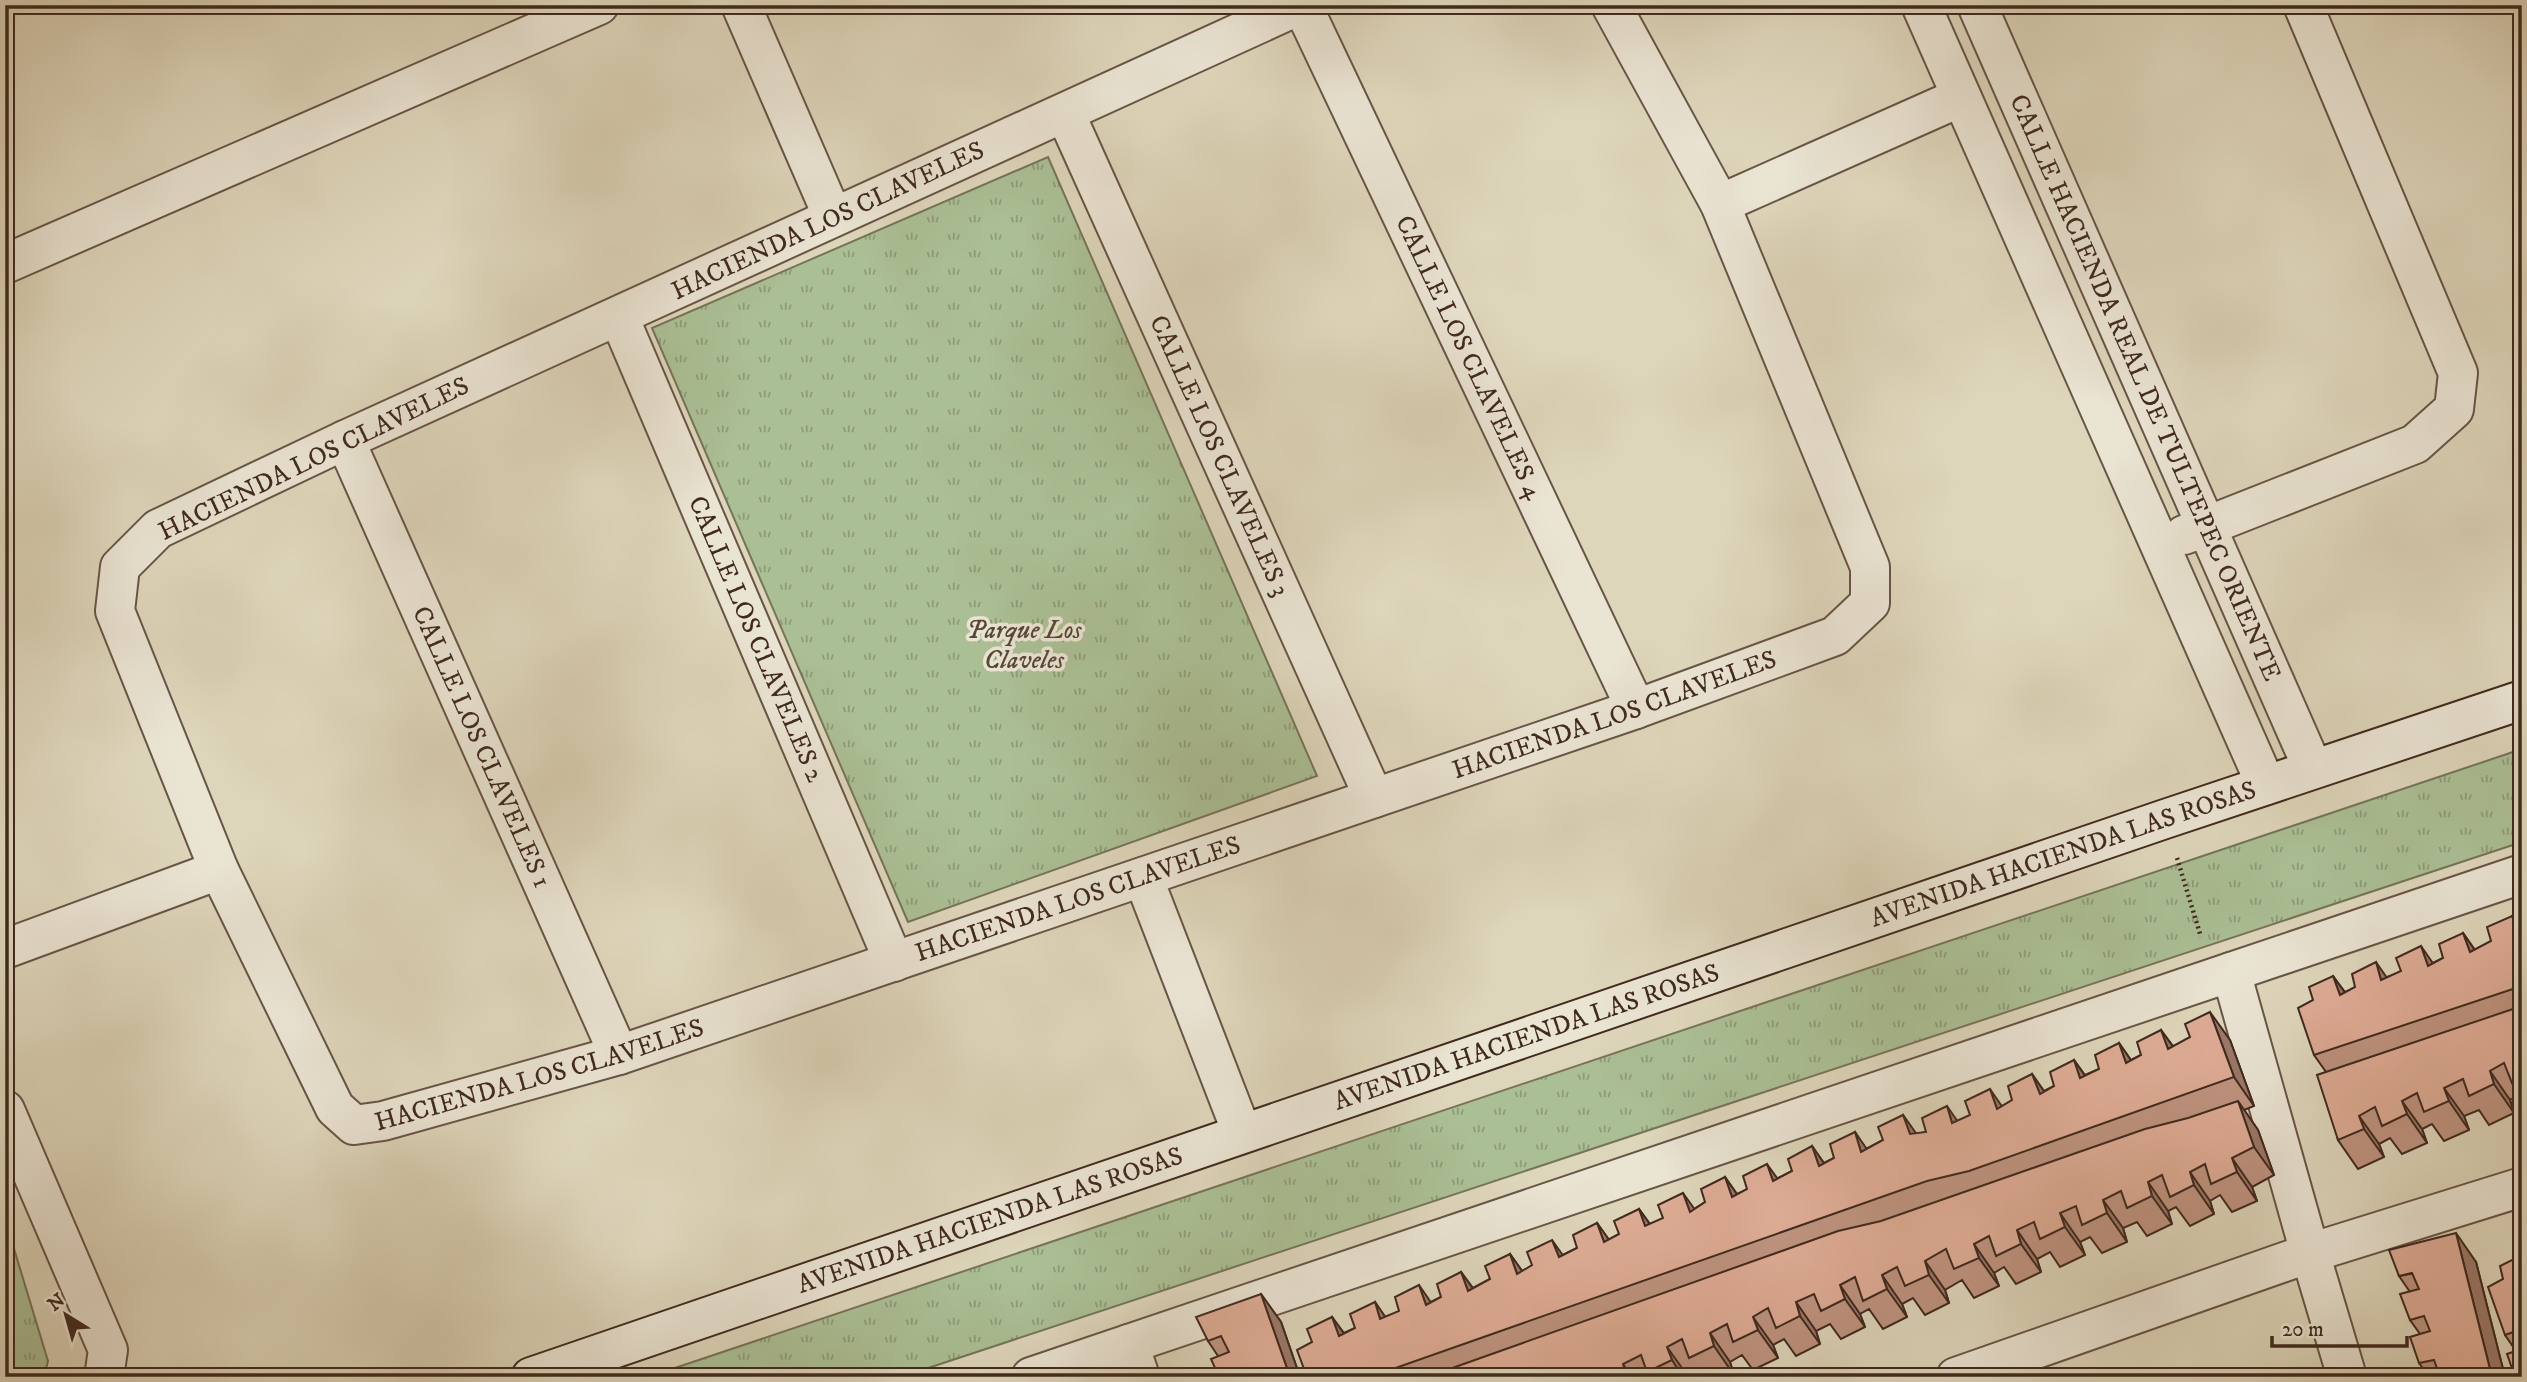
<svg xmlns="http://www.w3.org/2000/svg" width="2527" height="1382" font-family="'IM FELL DW Pica',serif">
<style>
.grass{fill:url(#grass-tufts);stroke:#76745a;stroke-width:2}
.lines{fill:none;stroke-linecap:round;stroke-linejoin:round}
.minor-casing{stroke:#685546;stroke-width:42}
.tertiary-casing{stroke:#685546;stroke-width:42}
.secondary-casing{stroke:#402a1f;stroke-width:42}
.path{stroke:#402a1f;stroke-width:4.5;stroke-dasharray:2 3.5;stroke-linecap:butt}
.minor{stroke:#eae4d3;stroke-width:38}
.tertiary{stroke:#eae4d3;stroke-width:38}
.secondary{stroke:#eae4d3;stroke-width:38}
.wall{fill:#bf9480;stroke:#402a1f;stroke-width:2}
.shaded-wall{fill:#9b7868;stroke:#402a1f;stroke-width:2}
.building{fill:#deac95;stroke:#402a1f;stroke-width:2}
.labels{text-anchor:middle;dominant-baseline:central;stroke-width:7;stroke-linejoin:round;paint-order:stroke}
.street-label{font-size:26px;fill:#402a1f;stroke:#eae4d3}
.park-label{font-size:26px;font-style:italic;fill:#554837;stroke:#eae4d3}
</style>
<defs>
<pattern id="grass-tufts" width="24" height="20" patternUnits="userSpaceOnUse" patternTransform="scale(1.75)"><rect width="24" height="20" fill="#abbf95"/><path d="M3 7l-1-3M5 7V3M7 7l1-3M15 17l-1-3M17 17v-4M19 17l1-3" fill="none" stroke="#8d9b79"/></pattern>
</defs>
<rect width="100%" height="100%" fill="#ded6bb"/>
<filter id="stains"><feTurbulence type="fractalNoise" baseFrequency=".00286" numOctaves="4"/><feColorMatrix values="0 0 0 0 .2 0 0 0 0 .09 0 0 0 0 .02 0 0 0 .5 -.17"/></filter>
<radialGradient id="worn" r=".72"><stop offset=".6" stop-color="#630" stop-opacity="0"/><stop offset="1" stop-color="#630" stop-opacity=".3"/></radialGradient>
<g class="grass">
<path d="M1048,157l269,619 -409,146 -256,-594z"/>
<path d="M2522,749v93l-1621,535h-253z"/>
<path d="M5,1219l43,142 -4,16h-39z"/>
</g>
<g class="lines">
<g class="minor-casing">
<g id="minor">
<path d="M741,5l92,212"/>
<path id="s1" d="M1300,5l-955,435 -187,89 -38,38 -5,44 104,259 116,238 19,17 29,-4 236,-66 1017,-346 199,-73 35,-33v-36l-150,-363 -109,-199"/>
<path id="s2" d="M1302,5l334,704"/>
<path d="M1921,5l345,780"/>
<path id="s3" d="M1977,5l336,764"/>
<path id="s4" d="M1065,113l309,685"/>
<path d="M1720,204l241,-107"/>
<path d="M5,264l594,-259"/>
<path id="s5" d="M619,317l275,645"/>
<path id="s6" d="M345,440l274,615"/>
<path d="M2184,535l231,-91 39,-35 4,-36 -155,-368"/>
<path d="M1143,877l99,256"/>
<path d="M5,949l214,-79"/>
<path d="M2231,972l291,-98"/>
<path d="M5,1110l103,240 -4,27"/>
<path d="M1129,1344l11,33"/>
<path d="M1956,1377l354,-124 212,-66"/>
</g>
</g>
<g class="tertiary-casing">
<path id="tertiary" d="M1031,1377l1200,-405 79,281 37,124"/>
</g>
<g class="secondary-casing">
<g id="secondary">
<path id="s7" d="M531,1377l1634,-558 357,-119"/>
</g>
</g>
<path class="path" d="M2177,858l24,79"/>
<use href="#minor" class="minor"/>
<use href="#tertiary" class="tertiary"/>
<use href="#secondary" class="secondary"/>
</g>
<g class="wall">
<path d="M2512,916l10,13v168l-2,-3 -10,6 4,13 -25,12 -10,-15 -15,6 5,14 -25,11 -12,-17 -10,5 5,14 -25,11 -12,-16 -11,6 5,13 -26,12 -20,-29 -12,-68 -12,-17 -1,-55 20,-24 12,16 42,-15 46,-14 10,-5 20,-25 12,17 16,-9z"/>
<path d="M2161,1030l12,16 57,-6 24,66 -10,4 14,20 16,45 -22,12 5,14 -25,11 -12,-17 -10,6 4,13 -24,12 -14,-19 -8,4 4,13 -25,12 -10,-14 -14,6 4,14 -25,11 -12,-16 -10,5 5,13 -25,12 -10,-15 -13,7 4,13 -25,12 -12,-17 -10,6 5,13 -25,12 -12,-18 -17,10 4,13 -24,12 -12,-17 -11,6 5,13 -24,12 -14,-20 -9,5 5,13 -24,12 -11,-15 -14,7 4,13 -24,12 -12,-17 -11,6 5,13 -25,12 -11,-15 -12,7 4,13 -4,2h-27l-5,-7 -11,5v2h-380l5,-35 20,-25 12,16 11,-5 20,-26 10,15 46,-15 10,-5 20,-25 12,16 17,-9 20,-25 12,17 41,-16 14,-7 20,-25 12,17 10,-6 20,-25 11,15 44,-15 11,-7 20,-25 12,17 41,-16 14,-7 20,-25 12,17 10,-5 21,-26 11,17 17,-9 20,-25 13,19 10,-2 76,-26 10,-6 20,-26 12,17 10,-5 20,-26 11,15 14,-6 20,-26 12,17 10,-5z"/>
<path d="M2522,1255v122l-6,-26 -11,-16z"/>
<path d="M2476,1262l29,115h-76l-10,-14 1,-29 -10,-14v-28l-11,-16z"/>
<path d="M1261,1294l20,28 19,55h-81l-1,-21 -10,-15z"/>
</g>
<g class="shaded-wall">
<path d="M2512,916l10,13v10l-3,-3z"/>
<path d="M2463,933l20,29 -13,-10z"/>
<path d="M2421,946l20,29 -13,-9z"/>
<path d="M2376,962l20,29 -15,-11z"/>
<path d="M2333,976l20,28 -13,-9z"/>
<path d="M2210,1012l20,28 24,66 -20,-29z"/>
<path d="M2161,1030l20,28 -13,-9z"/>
<path d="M2119,1043l20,29 -13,-9z"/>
<path d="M2074,1060l20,29 -14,-11z"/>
<path d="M2490,1071l20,29 4,13 -20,-29z"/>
<path d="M2032,1074l20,29 -12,-9z"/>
<path d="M2444,1088l20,28 5,14 -20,-29z"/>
<path d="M1990,1089l20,29 -13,-9z"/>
<path d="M2238,1101l20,29 16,45 -20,-28z"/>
<path d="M2402,1101l20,28 5,14 -20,-29z"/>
<path d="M1947,1106l20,29 -15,-12z"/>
<path d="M1903,1115l20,28 -13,-9z"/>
<path d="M2359,1116l20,28 5,13 -20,-28z"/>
<path d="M1855,1132l20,29 -14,-9z"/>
<path d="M1812,1146l20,29 -13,-9z"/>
<path d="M2232,1158l20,29 5,14 -20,-29z"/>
<path d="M1767,1164l20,28 -14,-11z"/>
<path d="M2190,1172l20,29 4,13 -20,-29z"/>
<path d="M1725,1177l20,29 -13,-9z"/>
<path d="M2148,1182l20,29 4,13 -20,-28z"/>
<path d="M1683,1193l20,28 -13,-9z"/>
<path d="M2103,1200l20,28 4,14 -20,-29z"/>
<path d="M1639,1209l20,28 -14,-11z"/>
<path d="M2060,1213l20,29 5,13 -20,-28z"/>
<path d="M1597,1223l20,28 -13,-9z"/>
<path d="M2017,1230l20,29 4,13 -20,-28z"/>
<path d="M2456,1233l20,29 29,115h-13z"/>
<path d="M1552,1240l20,28 -13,-11z"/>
<path d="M1974,1244l20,29 5,13 -20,-28z"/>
<path d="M1510,1254l20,28 -13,-8z"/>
<path d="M1925,1261l20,29 4,13 -20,-28z"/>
<path d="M1461,1272l20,28 -13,-9z"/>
<path d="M1882,1275l20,29 5,13 -20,-28z"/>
<path d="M1419,1285l20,29 -13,-9z"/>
<path d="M1840,1285l20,29 5,13 -20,-28z"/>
<path d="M1261,1294l20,28 19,55h-10z"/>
<path d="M1375,1302l20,29 -15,-12z"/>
<path d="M1796,1302l20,29 4,13 -20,-28z"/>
<path d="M1332,1317l20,28 -13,-9z"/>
<path d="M1753,1317l20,28 5,13 -20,-28z"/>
<path d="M1710,1333l20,29 4,13 -20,-29z"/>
<path d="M1667,1347l20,28v2h-4l-11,-17z"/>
<path d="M1623,1364l8,13h-4z"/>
</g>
<g class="building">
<path d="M2512,916l7,20 3,-2v52l-208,69 -16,-47 15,-8 -4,-13 24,-11 7,19 15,-8 -3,-13 24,-12 5,18 20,-9 -5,-13 25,-12 7,20 15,-8 -4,-14 24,-11 7,19 21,-11 -4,-14z"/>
<path d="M2522,1006v72l-10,5 -8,-20 -14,8 4,13 -25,12 -6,-17 -19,9 5,13 -25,11 -7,-19 -15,8 5,13 -25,12 -7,-19 -16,9 5,13 -26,11 -21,-65z"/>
<path d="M2210,1012l24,65 -265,94 -42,10 -557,196h-63l-10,-27 15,-8 -5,-13 25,-12 7,19 16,-8 -5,-14 25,-12 5,17 19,-8 -4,-14 24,-12 7,20 15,-8 -4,-13 24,-12 7,19 22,-12 -5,-13 25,-12 7,20 15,-9 -5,-13 25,-12 7,17 18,-9 -4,-13 24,-12 7,19 15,-8 -5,-13 25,-12 6,17 18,-8 -5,-13 25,-12 7,19 15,-10 -4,-13 24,-12 7,20 15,-8 -4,-13 24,-12 6,17 19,-10 -4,-12 24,-13 7,20 15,-8 -4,-14 25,-12 6,20 22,-12 -5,-13 25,-12 7,19 16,-2 -4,-14 25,-12 5,17 18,-8 -5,-14 25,-12 7,20 15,-9 -4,-14 24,-12 8,20 14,-8 -4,-14 24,-12 6,18 19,-9 -4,-14 24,-12 7,20 15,-8 -4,-13 24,-12 7,19 22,-12 -5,-13z"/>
<path d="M2238,1101l16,46 -22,11 5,14 -26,12 -6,-20 -15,8 4,13 -24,12 -8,-22 -14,7 4,14 -25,12 -6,-17 -18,9 4,13 -25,12 -6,-19 -16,7 5,14 -25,12 -6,-17 -17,8 4,14 -25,12 -7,-20 -15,8 5,14 -25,11 -8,-20 -21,12 4,14 -24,11 -8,-19 -15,8 5,14 -24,12 -8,-24 -15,8 5,14 -24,12 -7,-17 -18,8 4,14 -24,12 -8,-20 -15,9 5,13 -25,12 -6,-18 -17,9 4,13 -25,12 -7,-19 -15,8 5,13 -25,12 -6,-17 -18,9 4,13h-29l-2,-7 -14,7h-155l411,-146 43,-10 264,-92 43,-11z"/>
<path d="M2456,1233l36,144h-52l-6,-17 -15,3 -9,-26 20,-6 -6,-15 -14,4 -10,-26 19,-5 -7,-16 -13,3 -10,-26z"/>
<path d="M2522,1255v74l-17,6 -17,-48 15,-8 -3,-13z"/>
<path d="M1261,1294l29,83h-71l-8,-18 18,-7 -8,-16 -13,5 -12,-24z"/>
<path d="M2522,1349v28h-7l-8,-23z"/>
</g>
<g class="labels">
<g class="street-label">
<text transform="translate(828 221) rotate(-25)">HACIENDA LOS CLAVELES</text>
<text stroke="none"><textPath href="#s2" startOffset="390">CALLE LOS CLAVELES 4</textPath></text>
<text stroke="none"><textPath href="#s3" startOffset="418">CALLE HACIENDA REAL DE TULTEPEC ORIENTE</textPath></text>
<text stroke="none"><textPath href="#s4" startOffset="376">CALLE LOS CLAVELES 3</textPath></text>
<text transform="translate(314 459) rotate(-26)">HACIENDA LOS CLAVELES</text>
<text stroke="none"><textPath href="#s5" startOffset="350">CALLE LOS CLAVELES 2</textPath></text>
<text stroke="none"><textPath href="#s1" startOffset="3250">HACIENDA LOS CLAVELES</textPath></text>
<text stroke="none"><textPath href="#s6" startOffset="336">CALLE LOS CLAVELES 1</textPath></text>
<text stroke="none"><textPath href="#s7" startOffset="1619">AVENIDA HACIENDA LAS ROSAS</textPath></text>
<text stroke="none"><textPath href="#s1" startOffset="2683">HACIENDA LOS CLAVELES</textPath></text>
<text stroke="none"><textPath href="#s7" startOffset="1052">AVENIDA HACIENDA LAS ROSAS</textPath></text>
<text stroke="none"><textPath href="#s1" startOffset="2116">HACIENDA LOS CLAVELES</textPath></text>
<text stroke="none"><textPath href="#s7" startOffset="485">AVENIDA HACIENDA LAS ROSAS</textPath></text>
</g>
<g class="park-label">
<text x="1024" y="630">Parque Los<tspan x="1024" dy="30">Claveles</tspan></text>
</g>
</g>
<rect width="2527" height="1382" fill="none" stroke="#ded6bb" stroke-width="28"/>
<rect x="7" y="7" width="2513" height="1368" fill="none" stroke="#402a1f" stroke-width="3.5"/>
<rect x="14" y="14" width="2499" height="1354" fill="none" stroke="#402a1f" stroke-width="2"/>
<g transform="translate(66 1315) rotate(323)" stroke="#eae4d3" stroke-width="5" paint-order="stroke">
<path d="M0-5L12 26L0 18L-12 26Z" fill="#402a1f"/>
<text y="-10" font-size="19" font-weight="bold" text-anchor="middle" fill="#402a1f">N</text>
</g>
<path d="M2272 1336v10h135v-10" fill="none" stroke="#402a1f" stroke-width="3.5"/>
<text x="2282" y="1336" font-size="21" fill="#402a1f" stroke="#eae4d3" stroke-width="5" paint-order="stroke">20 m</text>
<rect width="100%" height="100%" filter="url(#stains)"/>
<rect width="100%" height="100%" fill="url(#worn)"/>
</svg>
